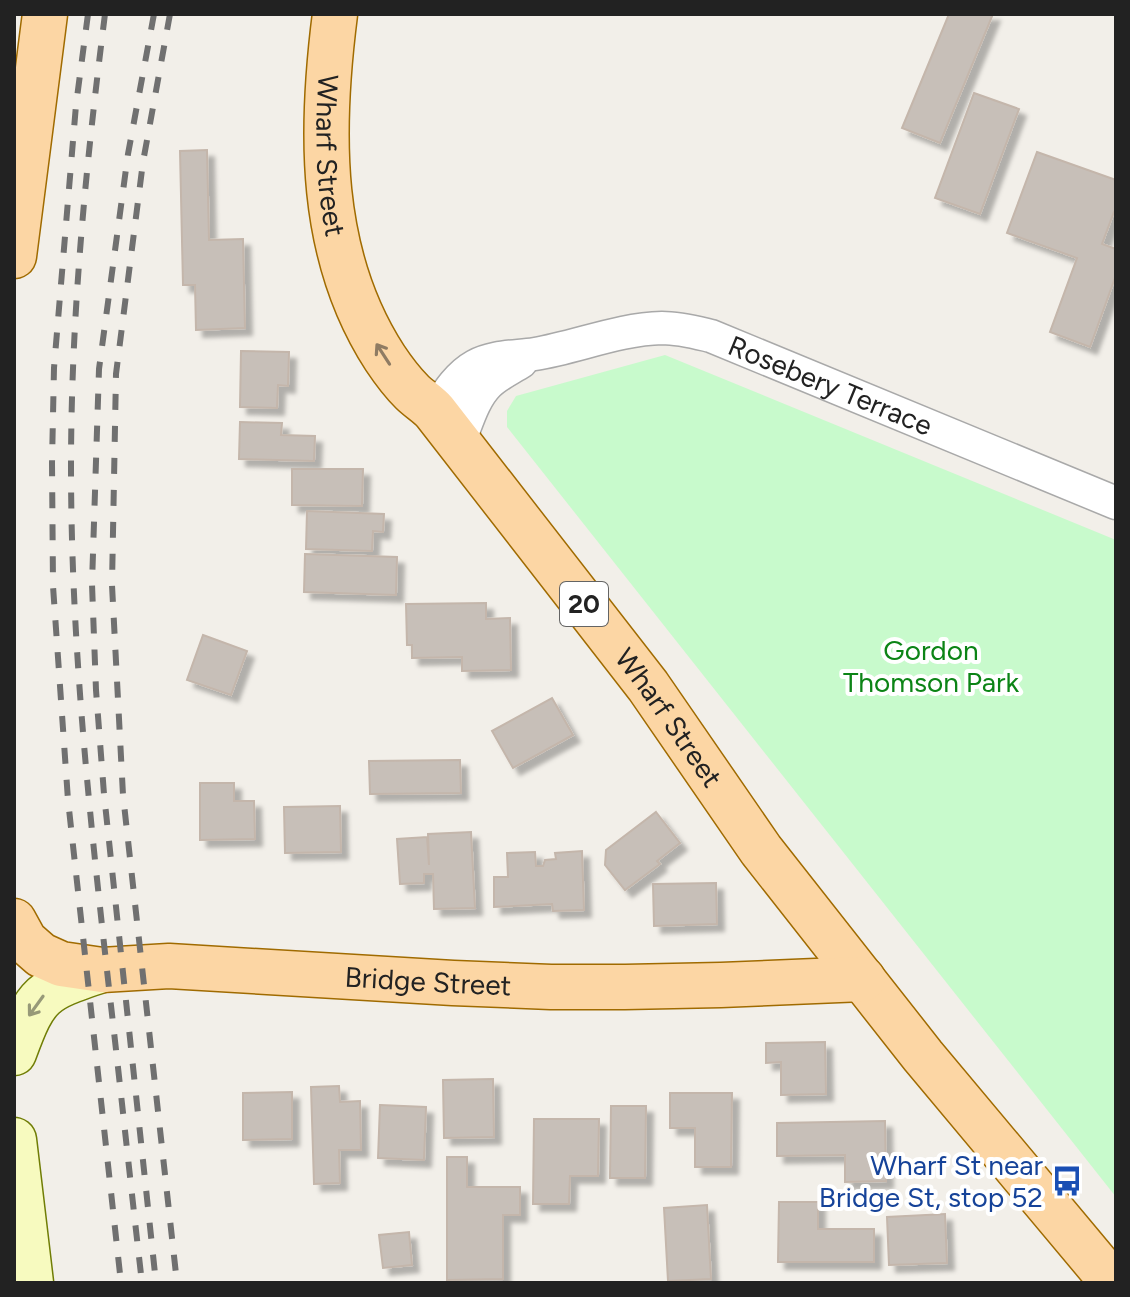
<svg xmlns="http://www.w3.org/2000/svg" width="1130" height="1297" font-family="Figtree,sans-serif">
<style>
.park{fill:#c8facc}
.building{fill:#c7bfb8;stroke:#c4b6ab;stroke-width:2;filter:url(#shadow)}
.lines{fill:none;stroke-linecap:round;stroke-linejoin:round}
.minor-casing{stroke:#a9a9a9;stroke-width:35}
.secondary-casing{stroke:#707d05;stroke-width:47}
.primary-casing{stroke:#a06b00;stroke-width:47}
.minor{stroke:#fff;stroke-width:32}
.secondary{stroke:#f7fabf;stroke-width:44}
.primary{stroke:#fcd6a4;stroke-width:44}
.rail{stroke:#707070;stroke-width:6;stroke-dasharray:16 16;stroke-linecap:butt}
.oneway{stroke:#8f7c63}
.oneway2{stroke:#979978}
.labels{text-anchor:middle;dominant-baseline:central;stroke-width:8;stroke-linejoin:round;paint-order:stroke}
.shield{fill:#fff;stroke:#646464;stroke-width:2}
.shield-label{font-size:26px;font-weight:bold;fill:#222}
.street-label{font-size:28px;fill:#222;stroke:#fff}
.park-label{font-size:28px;fill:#0c8416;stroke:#fff}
.transit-label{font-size:28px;fill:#164399;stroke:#fff;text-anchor:end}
</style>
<defs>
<filter id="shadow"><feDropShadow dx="7" dy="7" stdDeviation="2" flood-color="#0004"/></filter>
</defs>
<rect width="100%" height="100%" fill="#f2efe9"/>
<path class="park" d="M665,355l451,185v657l-609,-770v-16l9,-15z"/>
<g class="building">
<path d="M949,14h44l-53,129 -38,-15z"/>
<path d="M974,93l45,16 -39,105 -45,-16z"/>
<path d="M207,150l2,90 34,-1 2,89 -49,2 -1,-45h-12l-3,-134z"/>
<path d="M1037,152l79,28v33l-2,-1 -12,32 14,5v26l-26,72 -40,-15 27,-74 -70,-25z"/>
<path d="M241,351l48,1 -1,34 -10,-1 -1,23 -37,-1z"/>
<path d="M240,422l42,1 -1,12 34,1 -1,25 -75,-2z"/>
<path d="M292,469h71l-1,37 -70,-1z"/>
<path d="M307,511l77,3 -1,18 -10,-1 -1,20 -66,-2z"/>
<path d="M305,554l92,3 -1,38 -92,-3z"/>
<path d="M486,603v16l24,-1 1,52 -49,1v-14l-50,1v-13h-5l-1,-41z"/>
<path d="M203,635l44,16 -16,44 -44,-15z"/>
<path d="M552,698l21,37 -60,33 -21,-37z"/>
<path d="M460,760l1,33 -91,1 -1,-33z"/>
<path d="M200,783h34v18h20l1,38 -55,1z"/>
<path d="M340,806l1,46 -56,1 -1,-46z"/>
<path d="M656,812l24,31 -23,18 3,3 -35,26 -20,-25 1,-15z"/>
<path d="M471,832l4,76 -41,1 -1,-35h-9v9l-24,1 -3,-45 30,-2 2,28 -1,-31z"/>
<path d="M582,851l2,59 -31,1 -1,-7 -58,3v-30h14l-1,-24 28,-1 1,14h7l2,-6 11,-1 -1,-6z"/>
<path d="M716,883l1,41 -63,2 -1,-42z"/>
<path d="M825,1042l1,52 -45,1v-33l-15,1v-20z"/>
<path d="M493,1079l1,58 -50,1 -1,-58z"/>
<path d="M339,1086l1,16 20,-1 1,49h-22l1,33 -26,1 -3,-97z"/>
<path d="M292,1092v47l-49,1v-47z"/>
<path d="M670,1093h62l-1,74h-36v-39h-25z"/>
<path d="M380,1105l46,2 -2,53 -46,-2z"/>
<path d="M611,1106h35l-1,72h-35z"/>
<path d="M534,1119h65l-1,57h-28l-1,28h-36z"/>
<path d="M885,1121l1,60 -41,1v-27l-68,1v-33z"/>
<path d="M447,1157h20v30h53v28h-17v64l-56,1z"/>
<path d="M779,1202h39v27h56v33h-96z"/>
<path d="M707,1205l4,74 -43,2 -4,-73z"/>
<path d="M945,1214l2,49 -58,2 -2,-48z"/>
<path d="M409,1232l3,33 -29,3 -4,-33z"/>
</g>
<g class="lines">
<g class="minor-casing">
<g id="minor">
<path id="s1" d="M435,412c11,-17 22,-36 40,-46 18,-10 40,-9 60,-12 42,-7 84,-25 127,-26 17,0 32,4 49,8l405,167"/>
<path d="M459,442c8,-19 14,-43 29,-58 9,-9 22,-15 33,-22"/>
</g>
</g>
<g class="secondary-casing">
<g id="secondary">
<path d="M14,1053c22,-60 27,-63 88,-83"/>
<path d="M14,1140l17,143"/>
</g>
</g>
<g class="primary-casing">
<g id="primary">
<path id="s2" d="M335,14c-15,117 -17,241 50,344 8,12 17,24 27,34 7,7 16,12 23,20l213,274 113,164 162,206 190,227"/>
<path d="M14,256l31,-242"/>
<path id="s3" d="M14,921l11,20 16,14 20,9 41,6 67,-4 284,17 98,4h74l96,-2 142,-6"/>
</g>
</g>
<use href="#minor" class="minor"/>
<use href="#secondary" class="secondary"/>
<use href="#primary" class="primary"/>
<g class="rail">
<path d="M88,14l-12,91 -22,263 -2,95 1,123 15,214 53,483"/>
<path d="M105,14c-19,150 -34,301 -34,453 0,178 19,353 39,530 11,95 21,191 32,286"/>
<path d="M154,14l-26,140 -29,215 -7,215 4,106 8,104 52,489"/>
<path d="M170,14l-27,148 -27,212 -4,211 11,210 54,488"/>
</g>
</g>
<defs><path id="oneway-shaft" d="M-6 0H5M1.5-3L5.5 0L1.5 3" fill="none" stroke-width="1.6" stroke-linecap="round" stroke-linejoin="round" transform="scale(2)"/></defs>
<use class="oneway" href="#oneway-shaft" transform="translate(383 354) rotate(-123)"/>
<use class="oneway2" href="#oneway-shaft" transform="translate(36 1006) rotate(126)"/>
<defs>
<g id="bus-bare" transform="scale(2.4)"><path d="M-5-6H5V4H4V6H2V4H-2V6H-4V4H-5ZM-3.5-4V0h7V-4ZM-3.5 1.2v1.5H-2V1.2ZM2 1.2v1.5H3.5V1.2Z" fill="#1a4fb4" stroke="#fff" stroke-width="2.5" paint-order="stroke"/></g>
</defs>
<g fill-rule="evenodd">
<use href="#bus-bare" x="1067" y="1181"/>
</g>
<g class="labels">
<rect class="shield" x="560" y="582" width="48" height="44" rx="6"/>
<g class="shield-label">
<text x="584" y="604">20</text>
</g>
<g class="street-label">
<text stroke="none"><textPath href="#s2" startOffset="142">Wharf Street</textPath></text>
<text stroke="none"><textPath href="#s1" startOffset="432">Rosebery Terrace</textPath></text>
<text stroke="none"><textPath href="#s2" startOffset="814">Wharf Street</textPath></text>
<text stroke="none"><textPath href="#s3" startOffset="434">Bridge Street</textPath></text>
</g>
<g class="park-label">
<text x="931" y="650">Gordon<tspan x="931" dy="32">Thomson Park</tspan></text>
</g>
<g class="transit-label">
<text x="1043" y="1165">Wharf St near<tspan x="1043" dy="32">Bridge St, stop 52</tspan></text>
</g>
</g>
<rect width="1130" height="1297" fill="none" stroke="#222222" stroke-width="32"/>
</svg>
